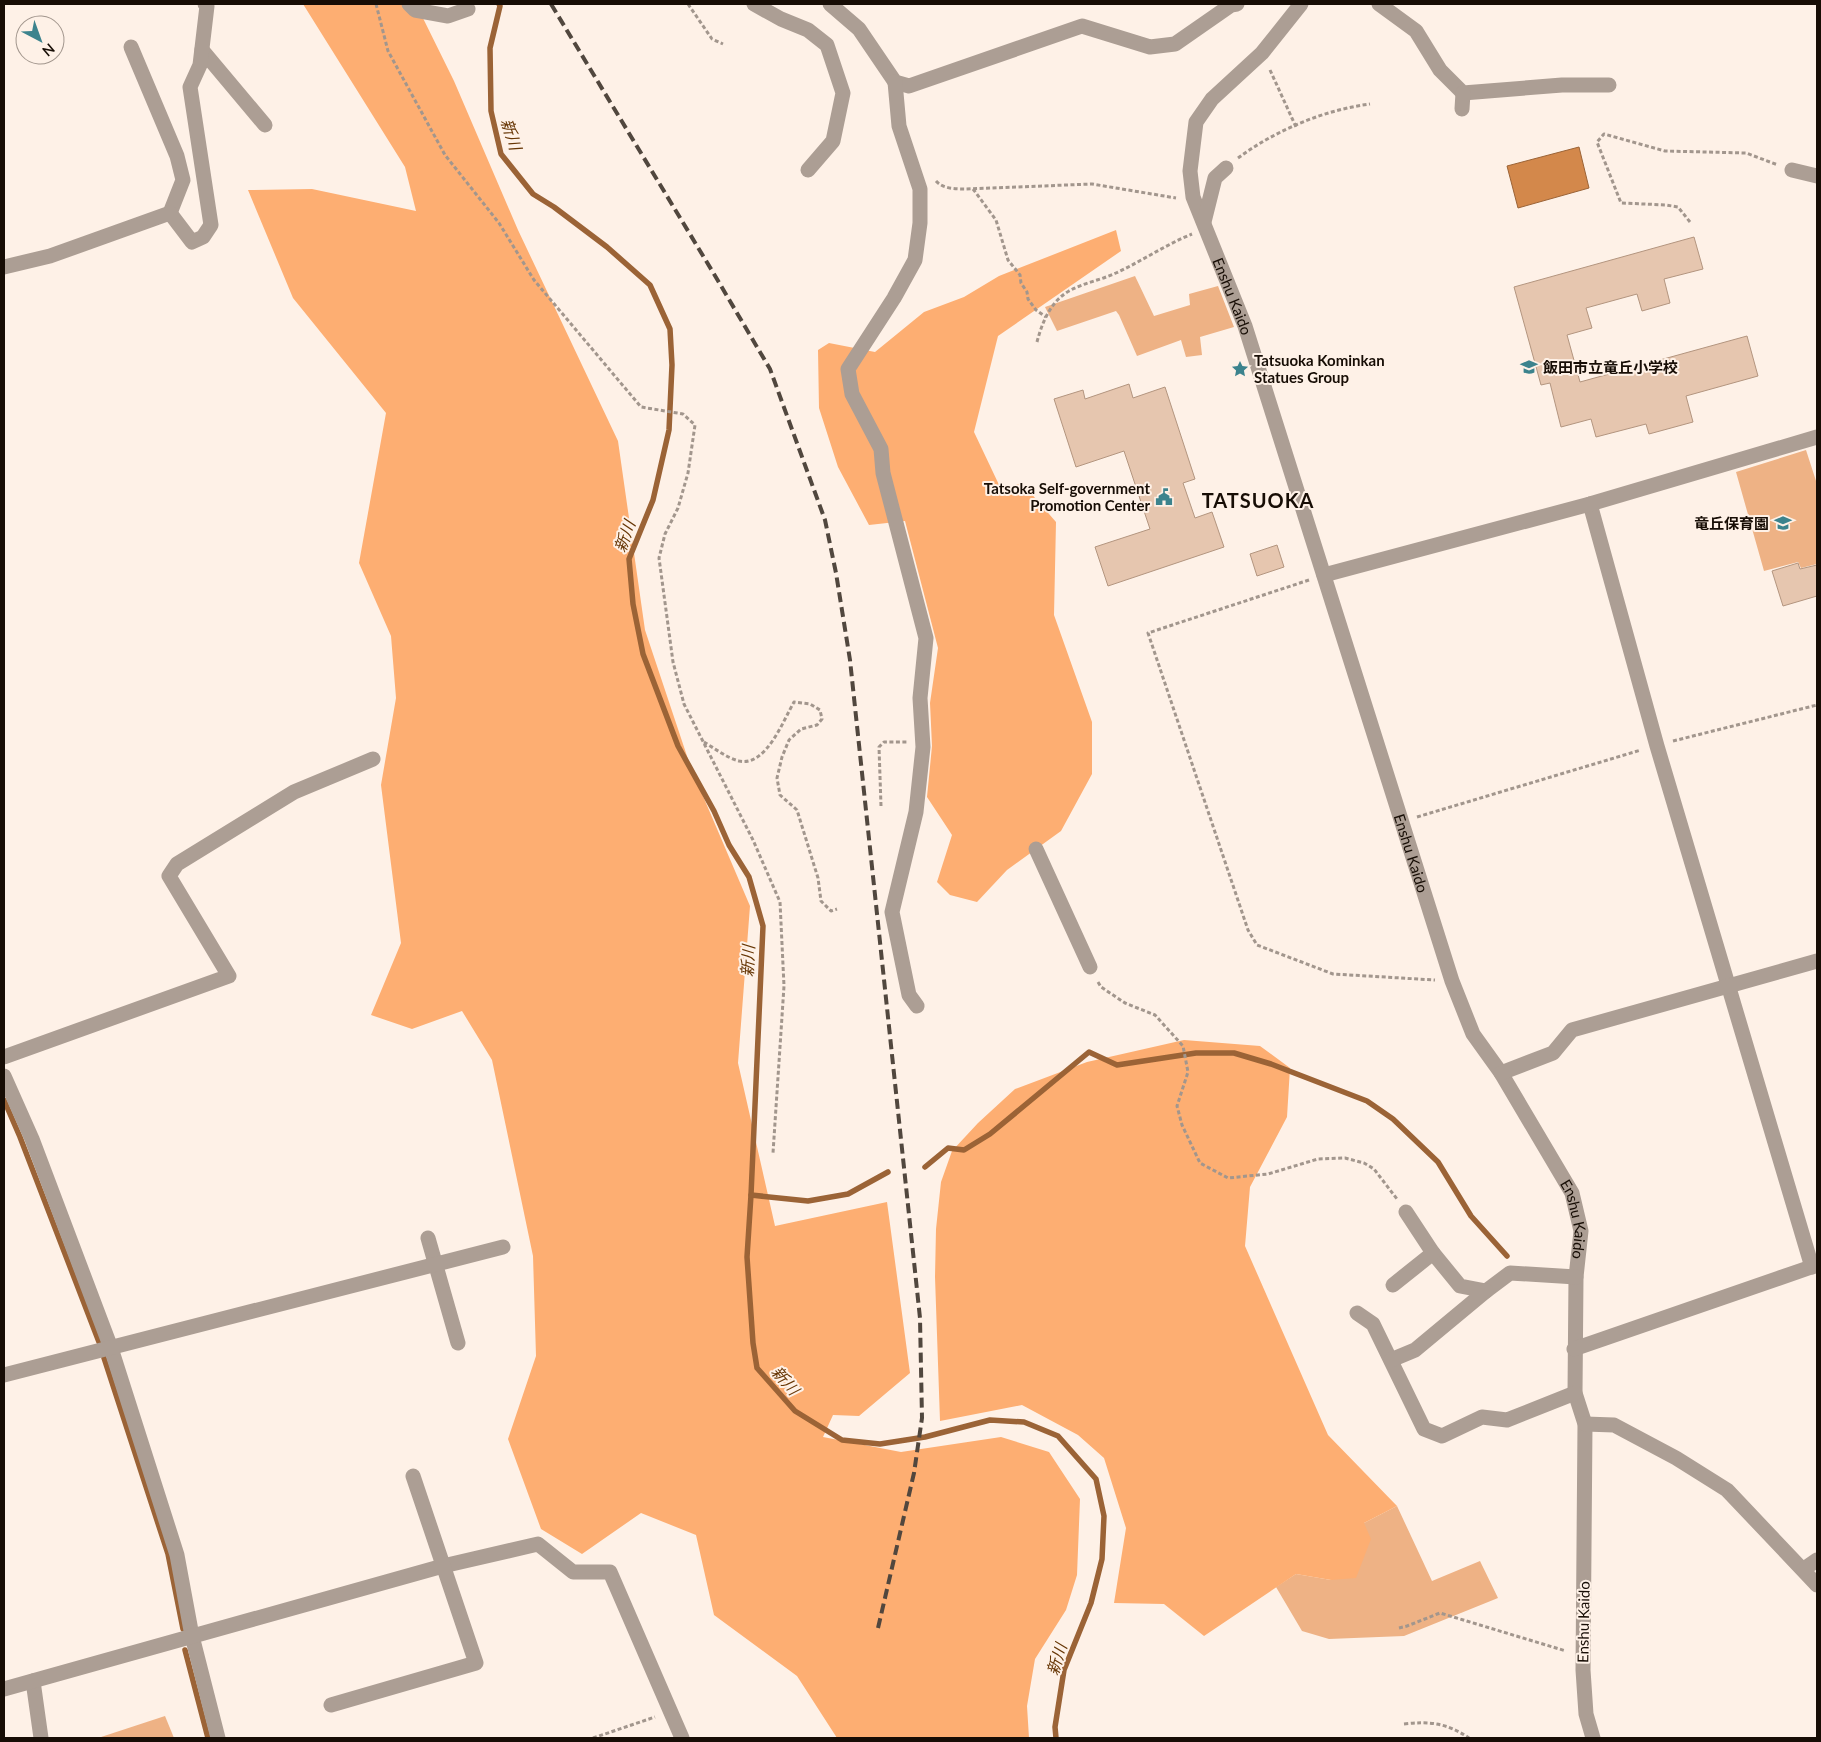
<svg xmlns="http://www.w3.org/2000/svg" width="1821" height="1742" font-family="Lato,'Noto Sans JP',sans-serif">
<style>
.green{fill:#eeb285}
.forest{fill:#fdae72}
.water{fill:#d3884b;stroke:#9b6336}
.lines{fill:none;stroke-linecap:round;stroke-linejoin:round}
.stream{stroke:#9b6336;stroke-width:5.5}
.building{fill:#e6c6af;stroke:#b3957f}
.path{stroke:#a2968d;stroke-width:3;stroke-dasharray:4 2.5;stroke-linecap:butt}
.minor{stroke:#ac9e94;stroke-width:15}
.rail{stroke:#51473e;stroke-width:4;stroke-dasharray:10 5;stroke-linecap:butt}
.labels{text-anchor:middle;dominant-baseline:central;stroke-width:4;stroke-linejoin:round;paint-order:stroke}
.street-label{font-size:15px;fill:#170d05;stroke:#fef1e7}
.poi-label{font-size:15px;font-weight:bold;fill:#170d05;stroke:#fef1e7;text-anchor:start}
.water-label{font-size:16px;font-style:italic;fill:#673605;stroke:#fef1e7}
.district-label{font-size:20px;font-weight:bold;letter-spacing:1px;fill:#170d05;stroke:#fef1e7}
</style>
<rect width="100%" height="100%" fill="#fef1e7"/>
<g class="green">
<path d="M1135,276l19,40 36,-11 -1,-11 29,-8 16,41 -34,10 2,18 -16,2 -5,-17 -44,16 -18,-41 -3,-4 -59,20 -12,-24z"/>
<path d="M1806,450l11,34v80l-16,4 -3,-6 -34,9 -28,-99z"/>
<path d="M1397,1506l35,75 48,-20 18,37 -94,38 -75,3 -27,-8 -26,-44 20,-13 35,6 33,-57z"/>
<path d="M165,1716l9,22h-76z"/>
</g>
<g class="forest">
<path d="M303,4h113l38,77 64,149 100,211 27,189 46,138 59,138 -12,157 37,163 112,-24 23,171 -51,43 -26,-1 -10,22 78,15 100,-15 48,15 31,47 -3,76 -11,35 -31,49 -8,47 2,32h-192l-40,-62 -83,-61 -18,-80 -55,-22 -59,41 -41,-25 -33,-90 28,-83 -3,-100 -41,-196 -30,-49 -50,18 -41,-14 30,-72 -20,-158 15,-87 -5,-62 -32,-73 27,-150 -93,-115 -45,-108 64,-1 104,22 -11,-44z"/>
<path d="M1116,230l5,21 -123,85 -24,96 27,57 21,-6 34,39 -2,93 38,107v52l-31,57 -54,39 -30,32 -27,-7 -13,-13 15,-47 -25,-38 5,-51 -2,-43 8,-55 -33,-127 -36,4 -31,-58 -19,-59 -1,-58 11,-7 46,9 49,-40 40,-15 35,-21z"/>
<path d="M1184,1040l76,6 30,22 -3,49 -37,70 -5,59 83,189 69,71 -33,17 7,16 -15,39 -25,2 -35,-6 -92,62 -40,-32 -50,-1 12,-75 -22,-70 -26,-23 -56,-30 -82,16 -5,-144 1,-48 5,-47 11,-31 26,-28 37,-34 72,-27z"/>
</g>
<path class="water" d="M1579,147l10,41 -71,20 -11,-42z"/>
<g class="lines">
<g class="stream">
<path d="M499,4l1,2 -10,42 1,63 10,43 32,40 21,13 53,40 43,38 20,44 2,36 -3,65 -16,70 -24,59 4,45 10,50 35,92 36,65 15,34 20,32 14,49 -12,269 -4,62 6,86 4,25 38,43 47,29 38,4 45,-7 65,-17 34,2 34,14 38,43 8,37 -2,43 -11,44 -27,67 -9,57 1,11"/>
<path d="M4,1100l16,37 79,205"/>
<path d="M925,1167l23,-19 16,2 26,-16 99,-82 28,13 79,-12h38l37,11 96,37 26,18 45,43 33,54 36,40"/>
<path d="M751,1195l57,6 40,-7 40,-22"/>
<path d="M104,1358l64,196 15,75"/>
<path d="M185,1650l23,88"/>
</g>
</g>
<g class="building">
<path d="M1694,237l9,32 -39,10 6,24 -28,8 -5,-17 -51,14 6,20 -25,7 13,47 167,-46 11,40 -72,20 7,26 -44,12 -3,-10 -50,13 -5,-18 -30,8 -11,-44 -9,2 -27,-98z"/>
<path d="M1129,384l4,14 32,-11 30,92 -12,4 12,35 17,-6 12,35 -116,39 -13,-39 55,-18 -26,-78 -48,16 -22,-68 29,-9 2,9z"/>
<path d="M1277,545l7,22 -27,9 -7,-22z"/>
<path d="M1798,563l2,6 17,-4v31l-34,10 -11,-35z"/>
</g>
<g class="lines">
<g class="path">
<path d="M376,4l12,47 57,104 54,68 35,57 107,127 42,7 12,11 -7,48 -10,35 -13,26 -6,24 14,104 11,42 69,136 27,62 4,84 -11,167"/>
<path d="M688,4l24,35 11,5"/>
<path d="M1270,70l26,57"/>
<path d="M1238,158c38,-28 86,-48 132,-54"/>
<path d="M936,181c7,8 20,8 30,8l126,-5 84,14"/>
<path d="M973,189l23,31 12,40 12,15 1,8 6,9 1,7 8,11 10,7"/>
<path d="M1690,222l-12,-15 -12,-2 -45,-2 -24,-61 7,-8 61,17 81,2 32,12"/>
<path d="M1037,342c5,-19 13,-40 32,-51 14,-8 32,-11 47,-18 26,-12 49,-28 76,-39"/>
<path d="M1309,580l-161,53 100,297 9,15 76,29 102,6"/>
<path d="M1673,741l144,-36"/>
<path d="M704,742c10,6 23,16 35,19 27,6 44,-40 55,-59l16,2 10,6 2,9 -5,6 -16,4 -12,11 -7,17 -5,21 3,17 17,15 21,68 3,23 10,10 6,-2"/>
<path d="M881,806l-2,-59 5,-5h23"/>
<path d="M1417,817l224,-67"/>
<path d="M1098,982l3,5 24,16 30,12 28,31 5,26 -11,34 5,19 18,38 28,15 40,-4 50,-15 27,-1 19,5 10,6 23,30"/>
<path d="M1399,1628l8,-2 33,-13 126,38"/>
<path d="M1404,1724c26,-3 43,-1 65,14"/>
<path d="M593,1738l62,-21"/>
</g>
<g class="minor">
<path d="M409,4l6,6 33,6 20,-7"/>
<path d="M754,4l27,15 27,11 19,15 16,48 -10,48 -25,29"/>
<path d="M830,4l29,25 36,53 14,4 173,-60 68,21 25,-3 56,-39 6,-1"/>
<path id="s1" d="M1301,4l-39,49 -50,46 -16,23 -6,49 3,26 52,129 207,655 21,53 28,39 71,120 9,38 -5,46 -1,116 10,31 -2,246 3,44 7,24"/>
<path d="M1379,4l37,27 24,39 23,23 99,-8h47"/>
<path d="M131,47l46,109 6,24 -13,33"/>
<path d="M202,50l63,75"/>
<path d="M895,82l4,44 21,63v34l-5,37 -21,38 -46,71 4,25 29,55 2,24 43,165 -6,60 3,49 -7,65 -24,100 17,83 8,11"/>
<path d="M1462,109l1,-16"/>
<path d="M1792,170l25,6"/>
<path d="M1204,222l11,-44 11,-10"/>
<path d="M4,267l46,-11 120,-43 22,29 11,-5 8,-12 -21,-138 10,-22 7,-59 -2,-2"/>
<path d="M1590,504l67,242 155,521"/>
<path d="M1324,575l266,-71 227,-67"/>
<path d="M1036,849l54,118"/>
<path d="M4,1057l225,-81 -60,-100 8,-12 117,-72 79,-33"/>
<path d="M1501,1073l52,-20 19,-23 245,-69"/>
<path d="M4,1076l28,63 79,209 66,207 15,81 26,102"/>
<path d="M1406,1212l27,41 27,33 26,5 24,-18 66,4"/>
<path d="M428,1238l30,105"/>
<path d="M1393,1285l40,-32"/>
<path d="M1357,1313l16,11 51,105 18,7 40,-19 25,3 68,-27"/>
<path d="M1574,1349l243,-84"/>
<path d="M1391,1360l24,-10 71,-59"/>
<path d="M4,1375l499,-128"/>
<path d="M1585,1424l29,1 62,33 51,32 90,95"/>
<path d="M1804,1569l13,-9"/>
<path d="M33,1681l8,57"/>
<path d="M4,1689l439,-123 95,-22 35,28h37l72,166"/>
<path d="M331,1705l145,-42 -63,-187"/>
</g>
<path class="rail" d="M551,4l163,270 56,95 55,151 11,53 14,87 70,658 2,100 -8,55 -36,155"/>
</g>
<defs>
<g id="school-bare" transform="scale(1.35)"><path d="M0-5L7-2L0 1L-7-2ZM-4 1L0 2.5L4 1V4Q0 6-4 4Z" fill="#3c838d" stroke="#fef1e7" stroke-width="2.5" paint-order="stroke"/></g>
<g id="sight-bare" transform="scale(1.35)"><path d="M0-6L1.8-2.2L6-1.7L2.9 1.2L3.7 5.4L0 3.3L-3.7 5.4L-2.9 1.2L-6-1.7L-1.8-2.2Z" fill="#3c838d" stroke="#fef1e7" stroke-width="2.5" paint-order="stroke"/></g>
<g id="civic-bare" transform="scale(1.35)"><path d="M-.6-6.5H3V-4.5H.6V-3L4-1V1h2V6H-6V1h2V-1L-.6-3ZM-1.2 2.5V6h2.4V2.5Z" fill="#3c838d" stroke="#fef1e7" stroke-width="2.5" paint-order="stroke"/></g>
</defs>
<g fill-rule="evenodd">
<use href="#school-bare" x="1529" y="367"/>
<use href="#sight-bare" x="1240" y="369"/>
<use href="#civic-bare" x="1164" y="497"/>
<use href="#school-bare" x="1783" y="523"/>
</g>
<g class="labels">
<g class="street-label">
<text stroke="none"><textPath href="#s1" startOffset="341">Enshu Kaido</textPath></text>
<text stroke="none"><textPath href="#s1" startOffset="926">Enshu Kaido</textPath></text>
<text stroke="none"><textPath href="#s1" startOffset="1331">Enshu Kaido</textPath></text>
<text transform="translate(1583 1622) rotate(-89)">Enshu Kaido</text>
</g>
<g class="poi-label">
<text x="1254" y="360">Tatsuoka Kominkan<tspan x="1254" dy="17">Statues Group</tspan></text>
<text x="1543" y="367">飯田市立竜丘小学校</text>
<text x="1150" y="488" text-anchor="end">Tatsoka Self-government<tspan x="1150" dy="17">Promotion Center</tspan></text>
<text x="1769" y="523" text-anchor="end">竜丘保育園</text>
</g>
<g class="water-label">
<text transform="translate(512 134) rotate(72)">新川</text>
<text transform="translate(624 536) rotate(-70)">新川</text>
<text transform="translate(747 961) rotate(-87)">新川</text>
<text transform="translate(786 1380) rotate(49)">新川</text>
<text transform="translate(1056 1659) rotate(-73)">新川</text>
</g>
<g class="district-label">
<text x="1258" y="500">TATSUOKA</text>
</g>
</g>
<rect width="1821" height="1742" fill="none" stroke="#170d05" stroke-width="10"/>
<g transform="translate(40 40) rotate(139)"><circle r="24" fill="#fef1e7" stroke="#a2968d"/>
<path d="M0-4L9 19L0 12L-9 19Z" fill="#3c838d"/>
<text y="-8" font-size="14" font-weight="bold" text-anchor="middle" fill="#170d05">N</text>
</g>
</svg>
